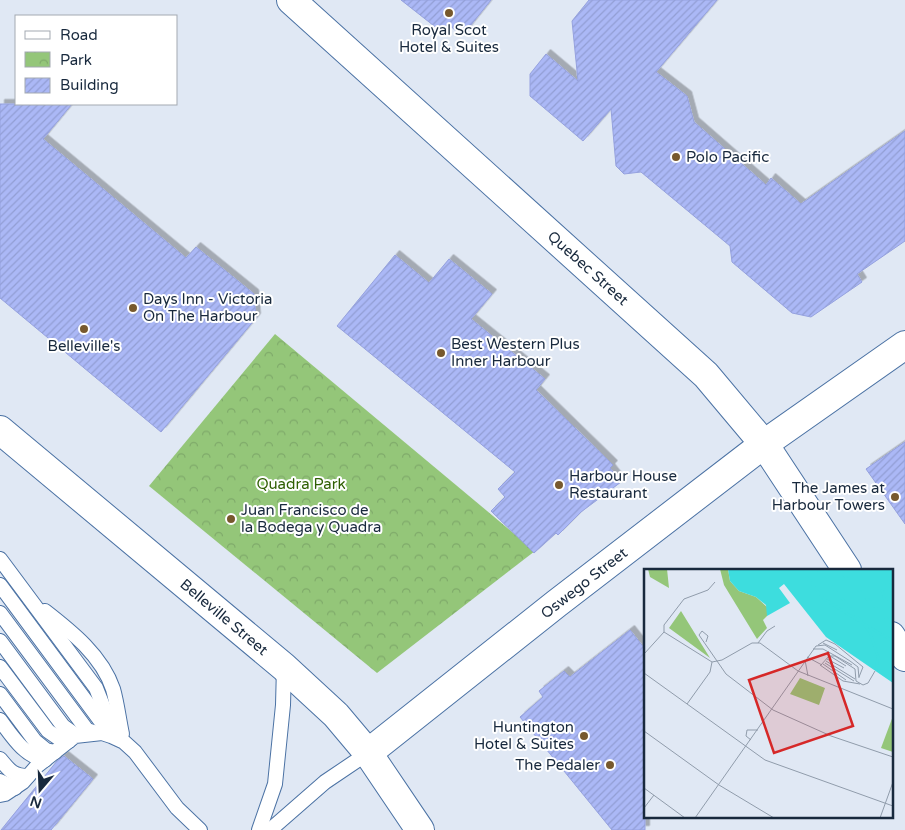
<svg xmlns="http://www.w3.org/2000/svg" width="905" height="830" font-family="'Varela Round',sans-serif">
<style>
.park{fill:url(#park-crowns)}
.building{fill:url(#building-hatch);stroke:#95a1de;filter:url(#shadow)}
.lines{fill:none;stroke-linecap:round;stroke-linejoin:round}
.service-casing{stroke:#4b72a4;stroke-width:16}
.minor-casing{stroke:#4b72a4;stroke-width:30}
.tertiary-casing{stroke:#4b72a4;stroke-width:30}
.secondary-casing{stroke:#4b72a4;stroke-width:30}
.service{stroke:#fff;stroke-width:14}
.minor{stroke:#fff;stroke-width:28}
.tertiary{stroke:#fff;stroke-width:28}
.secondary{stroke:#fff;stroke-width:28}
.poi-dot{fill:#77592d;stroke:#fff;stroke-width:2}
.labels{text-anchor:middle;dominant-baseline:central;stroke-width:4;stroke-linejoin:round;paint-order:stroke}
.poi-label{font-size:15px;fill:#18293d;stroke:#fff;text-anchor:start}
.street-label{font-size:15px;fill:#18293d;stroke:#fff}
.park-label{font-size:15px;fill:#2f5f03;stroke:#fff}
.inset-river{fill:none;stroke:#3dddde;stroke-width:2.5}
.inset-road{fill:none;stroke:#909cab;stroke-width:1}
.view{fill:#d62828;fill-opacity:0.15;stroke:#d62828;stroke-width:2.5}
.inset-edge{fill:none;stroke:#18293d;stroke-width:2.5}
</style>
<defs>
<pattern id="park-crowns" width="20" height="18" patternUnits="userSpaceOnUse" patternTransform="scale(1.25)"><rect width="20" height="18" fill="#94c679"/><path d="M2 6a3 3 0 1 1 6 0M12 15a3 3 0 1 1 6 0" fill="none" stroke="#7faa6a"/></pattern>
<pattern id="building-hatch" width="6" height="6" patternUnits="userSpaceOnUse" patternTransform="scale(1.25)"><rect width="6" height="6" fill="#abb8f6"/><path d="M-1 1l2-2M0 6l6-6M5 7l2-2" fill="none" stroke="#929ed4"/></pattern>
<filter id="shadow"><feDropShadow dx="4.5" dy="-4.5" stdDeviation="0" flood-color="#0004"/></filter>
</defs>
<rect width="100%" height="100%" fill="#e0e8f4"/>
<path class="park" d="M275,334l260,217 -158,122 -228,-187z"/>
<g class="building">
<path d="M401,0h90l-29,36 -13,-11 -6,8z"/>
<path d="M589,0h128l-61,72 31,24 7,26 72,63 5,-7 30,26 104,-73v110l-48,33 5,8 -51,35 -19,-4 -60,-51 -2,-16 -89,-74 -17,2 -8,-8 -5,-57 -28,32 -53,-45v-22l16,-20 32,27 -6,-60z"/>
<path d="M0,104h72l-29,35 143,119 10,-11 58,47 2,24 -95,114 -161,-134z"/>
<path d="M395,255l34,28 20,-24 43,35 -21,25 74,60 -9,11 77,75 -3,3 11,14 -40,30 -23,23 -2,-2 -22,20 -43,-42 14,-14 -7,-8 17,-17 -178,-146z"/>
<path d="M905,442v82l-39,-55z"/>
<path d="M630,630l15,19v181h-33l-92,-113 23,-20 -4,-6 25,-20 6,6z"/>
<path d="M64,756l29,23 -42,51h-50l56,-69z"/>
</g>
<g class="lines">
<g class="service-casing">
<g id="service">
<path d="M0,559l96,129 11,28 10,19 5,5"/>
<path d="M0,585l108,146"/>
<path d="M45,611c27,21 57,45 68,78 4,14 6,31 9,45"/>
<path d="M0,613l87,117 9,3"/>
<path d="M0,641l63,85 11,8 7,1"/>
<path d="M0,667l48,64 13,9 8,1"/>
<path d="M0,694l35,47 11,9 9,2"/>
<path d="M0,720c12,16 24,36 45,40"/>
<path d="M0,759c9,11 13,17 28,17"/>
<path d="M0,781l15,7"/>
<path d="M0,795l5,-1 18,-12 14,-16 38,-30 27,-3 9,3 13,6 11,10 42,56 23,22"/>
<path d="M259,830l16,-46 8,-79 1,-38"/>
<path d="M270,830l55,-48 43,-29"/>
</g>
</g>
<g class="minor-casing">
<g id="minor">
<path d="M291,0l415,375 58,69 83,126"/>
<path d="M891,636l14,21"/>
</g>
</g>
<g class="tertiary-casing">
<path id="tertiary" d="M420,830l-52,-77 188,-149 208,-160 141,-99"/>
</g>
<g class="secondary-casing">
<path id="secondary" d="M0,430l284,237 52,48 32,38"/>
</g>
<use href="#service" class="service"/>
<use href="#minor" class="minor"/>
<use href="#tertiary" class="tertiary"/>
<use href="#secondary" class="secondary"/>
</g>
<g class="poi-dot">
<circle cx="449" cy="13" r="5"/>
<circle cx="676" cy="157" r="5"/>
<circle cx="133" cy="308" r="5"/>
<circle cx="84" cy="329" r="5"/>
<circle cx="441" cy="353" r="5"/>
<circle cx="559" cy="485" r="5"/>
<circle cx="895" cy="497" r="5"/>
<circle cx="231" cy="519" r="5"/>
<circle cx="584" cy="736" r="5"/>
<circle cx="610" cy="765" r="5"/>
</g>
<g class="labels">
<g class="poi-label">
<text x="449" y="30" text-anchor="middle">Royal Scot<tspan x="449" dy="17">Hotel &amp; Suites</tspan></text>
<text x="686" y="157">Polo Pacific</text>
<text x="143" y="299">Days Inn - Victoria<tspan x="143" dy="17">On The Harbour</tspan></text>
<text x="451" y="344">Best Western Plus<tspan x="451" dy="17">Inner Harbour</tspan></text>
<text x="84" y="346" text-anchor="middle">Belleville's</text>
<text x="569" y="476">Harbour House<tspan x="569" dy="17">Restaurant</tspan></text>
<text x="885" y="488" text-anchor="end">The James at<tspan x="885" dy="17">Harbour Towers</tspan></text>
<text x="241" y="510">Juan Francisco de<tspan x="241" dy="17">la Bodega y Quadra</tspan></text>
<text x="574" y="727" text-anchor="end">Huntington<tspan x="574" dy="17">Hotel &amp; Suites</tspan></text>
<text x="600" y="765" text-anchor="end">The Pedaler</text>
</g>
<g class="street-label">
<text transform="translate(588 268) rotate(42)">Quebec Street</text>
<text transform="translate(584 583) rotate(-38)">Oswego Street</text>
<text transform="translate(224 617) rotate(40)">Belleville Street</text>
</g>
<g class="park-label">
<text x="301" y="484">Quadra Park</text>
</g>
</g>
<g transform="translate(644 569)">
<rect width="249" height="249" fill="#e0e8f4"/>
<path d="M4,0h19l2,19 -19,-11zM76,0h8l2,12 9,10 17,6 11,10v9l-4,4 4,8 -10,11 -33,-54zM37,42l29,47 -41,-30zM156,109l25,10 -6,17 -29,-11zM249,147v36l-12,-4z" fill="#94c679"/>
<path d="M84,0h165v114l-67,-46 -42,-53 -5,4 11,15 -23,13 -1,-11 -10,-8 -17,-6 -9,-10z" fill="#3dddde"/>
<path class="inset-river" d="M156,0l24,30 35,22M173,0l53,63 8,25 -2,13M194,0l55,56M249,8l-11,14 3,9 8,7M220,55l29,17"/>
<path class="inset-road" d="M20,63l48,30 10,-2 30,-17h8l38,28M20,63v-7l20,-26 24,-9 7,-8M62,73l2,-6 -6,-5 -3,4 27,39 47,36 58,26 62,21M114,74l9,-12 8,-5M179,74l14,7M174,76l8,-5 9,4 28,23 -4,10M169,80h10l29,16M0,85l20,-22M186,87l16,10M163,88l15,8M183,90l17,9M161,91l3,16M182,92l29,18M181,94l29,18M179,95l23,16M176,96l23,16 17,3M177,96l8,-9h6l20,13 1,12 7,4 5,-2 7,-12M154,102l95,38M0,104l121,87 128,46M43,135l23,-32 2,-10M0,162l75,54 55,33M107,171l-5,-4 1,-6h11M0,219l41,30M0,239l10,-13M51,249l121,-172 9,-1 25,16 8,6 1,11M236,249l13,-36"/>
<path class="view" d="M184,84l25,73 -79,27 -25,-73z"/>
<rect width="249" height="249" class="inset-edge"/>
</g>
<rect x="15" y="15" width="162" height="90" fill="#ffffff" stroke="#a3a9b1"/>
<rect x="25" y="31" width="25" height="8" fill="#ffffff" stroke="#a3a9b1"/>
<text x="60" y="40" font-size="15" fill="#18293d">Road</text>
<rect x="25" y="52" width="25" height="15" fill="url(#park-crowns)" stroke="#a3a9b1"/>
<text x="60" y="65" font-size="15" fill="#18293d">Park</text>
<rect x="25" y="78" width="25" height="15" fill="url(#building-hatch)" stroke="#a3a9b1"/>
<text x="60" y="90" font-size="15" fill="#18293d">Building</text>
<g transform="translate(40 790) rotate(199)" stroke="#ffffff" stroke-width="4" paint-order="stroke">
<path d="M0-4L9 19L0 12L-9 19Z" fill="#18293d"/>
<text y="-8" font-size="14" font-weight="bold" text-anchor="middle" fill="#18293d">N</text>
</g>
</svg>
